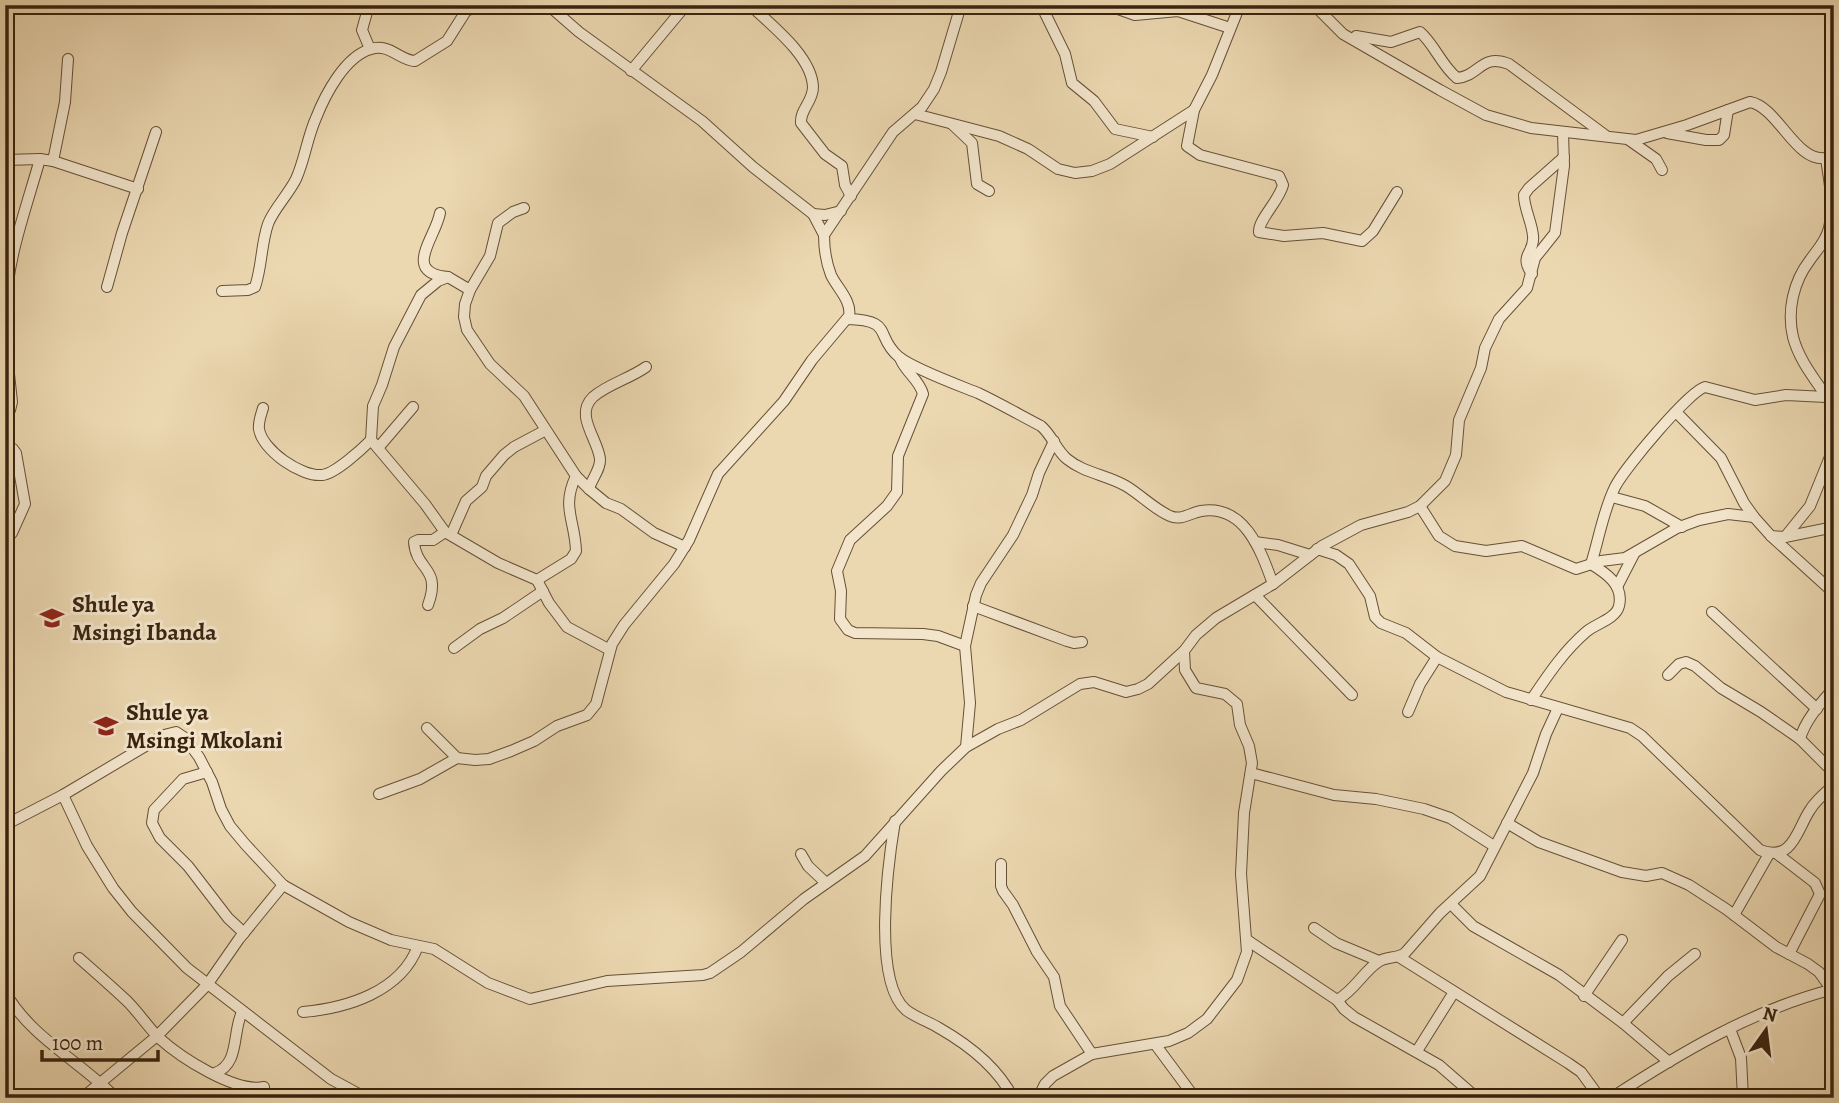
<svg xmlns="http://www.w3.org/2000/svg" width="1839" height="1103" font-family="Alegreya,serif">
<style>
.lines{fill:none;stroke-linecap:round;stroke-linejoin:round}
.minor-casing{stroke:#665036;stroke-width:12}
.minor{stroke:#f2e5cc;stroke-width:10}
.labels{text-anchor:middle;dominant-baseline:central;stroke-width:6;stroke-linejoin:round;paint-order:stroke}
.poi-label{font-size:24px;font-weight:bold;fill:#39230e;stroke:#f2e5cc;text-anchor:start}
</style>
<rect width="100%" height="100%" fill="#ebd7b0"/>
<filter id="stains"><feTurbulence type="fractalNoise" baseFrequency=".00286" numOctaves="4"/><feColorMatrix values="0 0 0 0 .2 0 0 0 0 .09 0 0 0 0 .02 0 0 0 .5 -.17"/></filter>
<radialGradient id="worn" r=".72"><stop offset=".6" stop-color="#630" stop-opacity="0"/><stop offset="1" stop-color="#630" stop-opacity=".3"/></radialGradient>
<g class="lines">
<g class="minor-casing">
<g id="minor">
<path d="M369,5l-7,25 8,19"/>
<path d="M548,5l31,27 123,89 51,46 60,47 11,21"/>
<path d="M750,5c21,20 62,51 63,82 0,15 -13,22 -12,36l24,31 17,12 3,19 6,11"/>
<path d="M1041,5l24,49 7,29 22,18 21,28 38,8"/>
<path d="M1107,5l28,10 43,-4 52,17"/>
<path d="M1240,5l-28,70 -18,35 -7,36 13,9 79,21 4,9c-4,16 -25,35 -24,47l25,4 39,-3 39,8 11,-10 24,-39"/>
<path d="M1314,5l29,29 97,56 46,25 45,13 105,12 51,-15 63,-23c28,5 46,61 76,56l8,-6"/>
<path d="M1356,36l35,6 29,-10c15,13 21,33 37,46 23,-2 24,-25 52,-14l96,71"/>
<path d="M631,71l55,-66"/>
<path d="M915,114l84,22 29,13 30,20 17,4 17,-2 18,-7 84,-54"/>
<path d="M953,125l19,18 5,41 12,7"/>
<path d="M1667,133l39,7h13l5,-5 4,-25"/>
<path d="M1629,140l27,19 6,11"/>
<path d="M1826,158c3,23 9,48 3,70 -3,13 -12,22 -19,32 -17,22 -23,51 -17,77 7,27 27,48 41,71"/>
<path d="M5,160l35,-1 13,2 85,28"/>
<path d="M53,161l12,-59 3,-43"/>
<path d="M524,208l-11,4 -15,11 -8,33 -20,34 -5,14 -1,13 3,13 23,34 34,32 52,80 13,13 17,14 15,6 33,24 31,14"/>
<path d="M440,213c-4,24 -39,60 8,64"/>
<path d="M813,214l12,1 16,-4"/>
<path d="M1532,274c-14,-20 3,-20 1,-38 -1,-14 -9,-27 -9,-41l5,-7 35,-31"/>
<path d="M107,287l15,-54 34,-101"/>
<path d="M470,290l-22,-13 -10,4 -17,14 -27,52 -12,38 -9,21 -2,34 54,64 20,28 53,31 39,17 12,23 18,24 43,23"/>
<path d="M222,291l26,-1 7,-3c7,-20 6,-43 13,-63 5,-14 20,-29 28,-45 9,-20 11,-41 20,-61 9,-23 29,-62 55,-69 18,-6 30,12 44,12l32,-20 19,-30 13,-6"/>
<path d="M5,311c3,-55 20,-99 35,-152"/>
<path d="M847,319c48,1 27,17 52,38 15,12 59,28 79,36 21,10 42,22 63,33 11,9 15,24 26,33 17,14 40,16 59,27 15,9 28,23 44,30 11,5 20,-3 31,-5 44,-7 60,40 72,73"/>
<path d="M5,337l7,65 -2,8 -5,4"/>
<path d="M900,358c5,14 19,21 23,36l-25,62 -1,36 -10,14 -37,34 -13,31 4,20 -1,28 8,11 7,3 68,1 15,2 27,10"/>
<path d="M263,408c-2,7 -5,14 -4,21 3,21 42,48 63,46 13,-1 40,-26 49,-35"/>
<path d="M1677,413l44,45 23,45 10,14 17,19 14,1 49,-10"/>
<path d="M5,448l8,1 3,4 9,51 -13,29 -7,5"/>
<path d="M378,448l35,-41"/>
<path d="M589,489c2,-9 12,-20 11,-30 -2,-20 -26,-44 -7,-62 15,-13 36,-18 53,-30"/>
<path d="M1612,497l33,9 37,21"/>
<path d="M1420,506l19,30 16,10 31,5 36,-5 54,23 25,-8 24,-3 52,-30 22,-8 29,-6 26,3"/>
<path d="M451,535l15,-34 16,-14 4,-11 18,-21 10,-8 30,-16"/>
<path d="M1771,536l63,57"/>
<path d="M1785,537l25,-31 24,-59"/>
<path d="M1255,542l23,3 32,10"/>
<path d="M1317,549l19,6 13,9 21,32 5,21 6,6 25,10 31,24 69,35 124,36 12,8 118,114c33,13 37,-21 50,-40 6,-10 15,-17 24,-25"/>
<path d="M537,580l34,-21 5,-8c-1,-31 -15,-44 0,-75"/>
<path d="M1617,587l17,-33"/>
<path d="M1255,595l97,100"/>
<path d="M428,605c14,-38 -12,-34 -14,-63l4,-2h15l12,-8"/>
<path d="M973,606l94,35 7,2 8,-1"/>
<path d="M1712,612l105,97"/>
<path d="M454,648l26,-19 23,-11 40,-27"/>
<path d="M1668,675l11,-11 7,-2 9,4 26,22 40,24 39,27"/>
<path d="M1834,688c-13,15 -29,32 -34,51l34,34"/>
<path d="M1531,700c17,-25 32,-48 55,-68 9,-8 30,-13 33,-26 5,-21 -13,-33 -28,-42 8,-25 12,-53 24,-77 9,-18 74,-96 90,-100l50,13 31,-5 40,2"/>
<path d="M1408,712l12,-28 17,-27"/>
<path d="M427,728l30,30 18,2 14,-1 22,-8 23,-10 23,-15 30,-11 9,-11 16,-60 12,-19 50,-61 15,-24 29,-66 66,-73 28,-41 37,-44c3,-15 -12,-28 -18,-41 -5,-13 -7,-27 -7,-40l69,-103 29,-25 12,-18 7,-17 20,-67"/>
<path d="M966,747l4,-44 -5,-57 11,-51 5,-12 32,-48 19,-40 7,-22 15,-32"/>
<path d="M207,772l-24,7 -29,31 -2,13 8,15 28,28 40,52 16,15"/>
<path d="M1251,773l83,22 42,4 48,10 26,9 44,28"/>
<path d="M379,794l41,-15 37,-21"/>
<path d="M63,795l24,51 26,42 19,24 55,56 144,111 35,19"/>
<path d="M895,821c-7,42 -23,160 11,189 9,7 23,12 33,18 28,16 59,40 74,70"/>
<path d="M1507,823l32,19 83,30 24,4 16,-3 27,12 37,24 50,38 32,17 11,8 13,18"/>
<path d="M5,825l58,-30 101,-60 12,-3 9,6 14,19 13,25 9,27 9,17 15,18 38,41 66,37 42,18 43,9 54,34 42,16 77,-18 96,-6 7,-2 31,-21 63,-53 61,-43 76,-85 25,-24 32,-18 23,-9 59,-36 14,-2 32,10 12,-3 10,-5 36,-33"/>
<path d="M1776,853l39,30 5,11 -31,60"/>
<path d="M801,854l7,12 18,17"/>
<path d="M1001,864v22l2,5 10,14 24,47 17,25 6,29 32,48"/>
<path d="M1452,905l21,21 86,49 64,48 46,39"/>
<path d="M1734,915l35,-61"/>
<path d="M1314,928l22,15 43,18"/>
<path d="M1247,940l90,60c17,-9 26,-28 41,-38 8,-6 19,-3 27,-9l35,-40 40,-37 53,-103 13,-39 12,-26"/>
<path d="M1399,957l169,106 13,9 19,26"/>
<path d="M79,958c16,14 33,29 48,43 12,12 21,26 32,37 21,19 76,55 105,49"/>
<path d="M5,992c26,46 75,69 111,106"/>
<path d="M1584,996l38,-56"/>
<path d="M1337,1000l7,9 10,8 85,48 38,33"/>
<path d="M303,1012c44,-4 98,-20 115,-66"/>
<path d="M1623,1023l45,-47 27,-22"/>
<path d="M1730,1029l11,29 2,40"/>
<path d="M1155,1044l40,54"/>
<path d="M1417,1051l37,-59"/>
<path d="M215,1073c25,-9 17,-40 27,-61"/>
<path d="M82,1098l75,-62 50,-51 32,-46 44,-54"/>
<path d="M1038,1098l7,-14 8,-8 39,-22 77,-13 19,-8 19,-14 30,-39 10,-28 -6,-78 3,-61 8,-50 -3,-17 -9,-21 -3,-21 -12,-10 -29,-6 -11,-18 -1,-19 12,-16 20,-17 57,-34 49,-38 39,-21 47,-13 12,-6 25,-25 11,-26 3,-35 22,-52 4,-20 14,-29 28,-31 8,-30 20,-25 9,-67 -1,-34"/>
<path d="M1611,1098c69,-45 143,-89 223,-109"/>
</g>
</g>
<use href="#minor" class="minor"/>
</g>
<defs>
<g id="school-bare" transform="scale(1.89)"><path d="M0-5L7-2L0 1L-7-2ZM-4 1L0 2.5L4 1V4Q0 6-4 4Z" fill="#8f2418" stroke="#f2e5cc" stroke-width="2.5" paint-order="stroke"/></g>
</defs>
<g fill-rule="evenodd">
<use href="#school-bare" x="52" y="618"/>
<use href="#school-bare" x="106" y="726"/>
</g>
<g class="labels">
<g class="poi-label">
<text x="72" y="604">Shule ya<tspan x="72" dy="28">Msingi Ibanda</tspan></text>
<text x="126" y="712">Shule ya<tspan x="126" dy="28">Msingi Mkolani</tspan></text>
</g>
</g>
<rect width="1839" height="1103" fill="none" stroke="#ebd7b0" stroke-width="28"/>
<rect x="7" y="7" width="1825" height="1089" fill="none" stroke="#39230e" stroke-width="3.5"/>
<rect x="14" y="14" width="1811" height="1075" fill="none" stroke="#39230e" stroke-width="2"/>
<g transform="translate(1766 1030) rotate(14)" stroke="#f2e5cc" stroke-width="5" paint-order="stroke">
<path d="M0-5L12 26L0 18L-12 26Z" fill="#39230e"/>
<text y="-10" font-size="19" font-weight="bold" text-anchor="middle" fill="#39230e">N</text>
</g>
<path d="M42 1050v10h116v-10" fill="none" stroke="#39230e" stroke-width="3.5"/>
<text x="52" y="1050" font-size="21" fill="#39230e" stroke="#f2e5cc" stroke-width="5" paint-order="stroke">100 m</text>
<rect width="100%" height="100%" filter="url(#stains)"/>
<rect width="100%" height="100%" fill="url(#worn)"/>
</svg>
